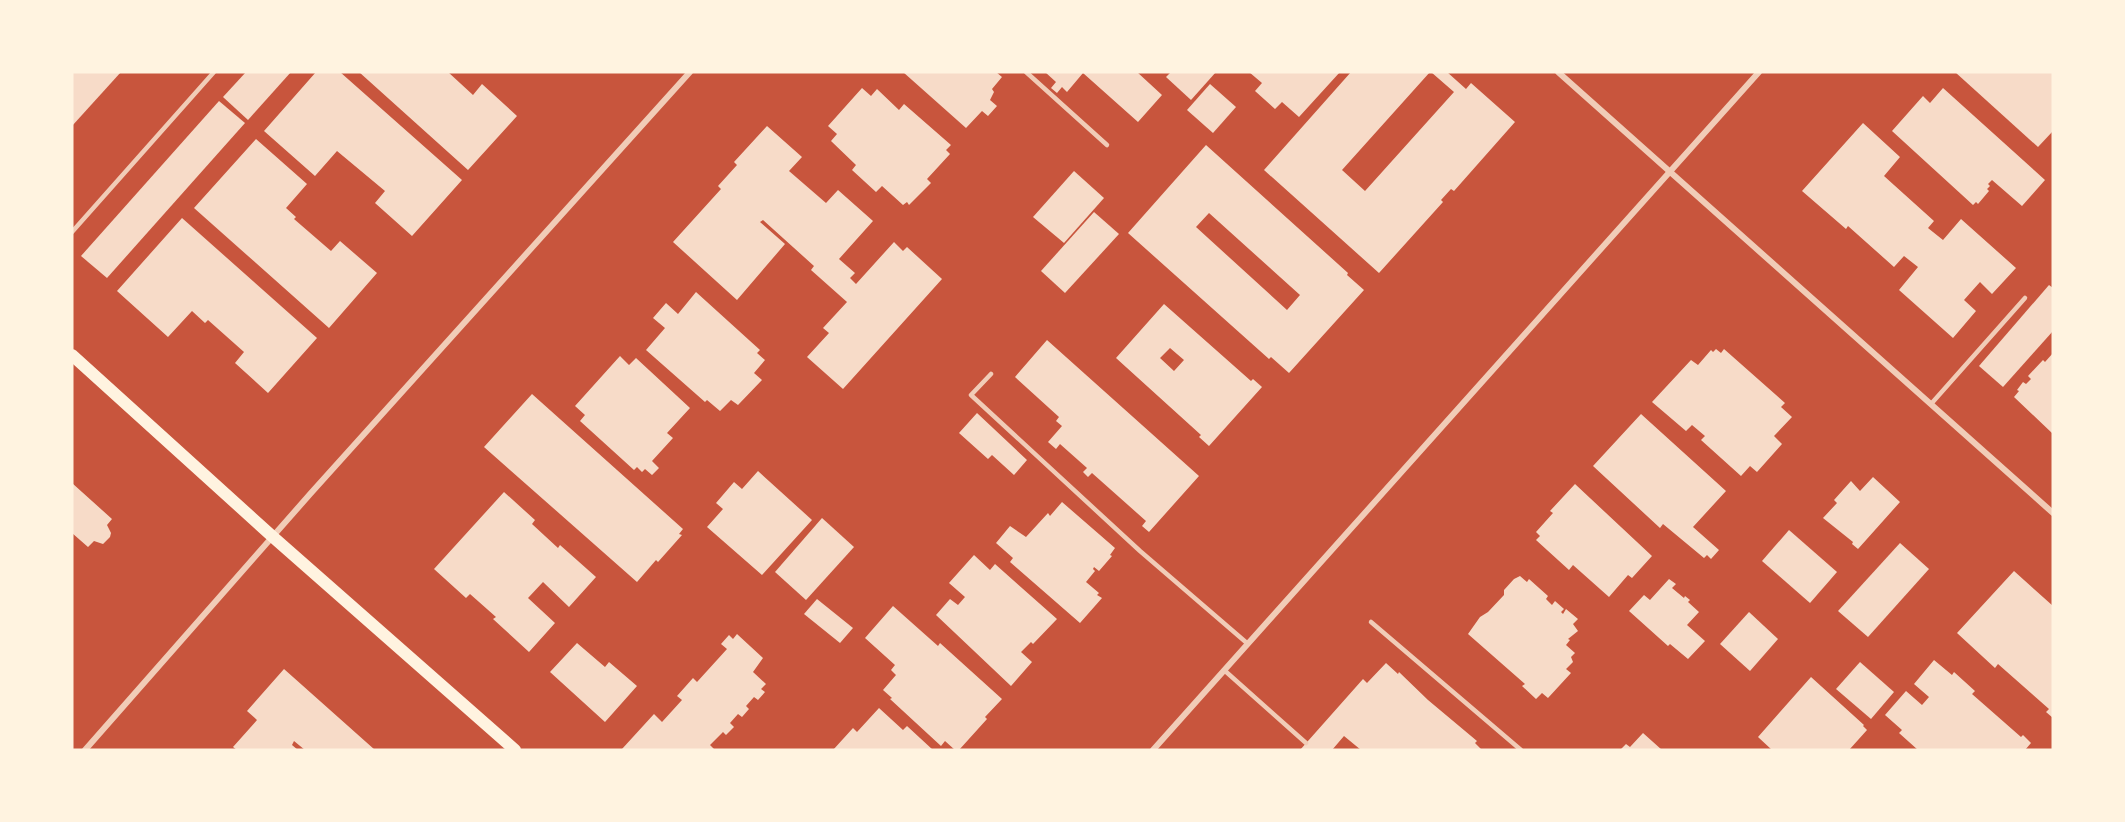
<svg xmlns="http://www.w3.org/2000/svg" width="2125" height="822" font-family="'PT Serif',serif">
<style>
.building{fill:#f7dbc8;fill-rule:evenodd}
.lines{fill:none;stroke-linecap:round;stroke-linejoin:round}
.service{stroke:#f1ccb7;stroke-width:4.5}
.minor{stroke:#f1ccb7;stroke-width:6}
.secondary{stroke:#fff3e0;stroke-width:12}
</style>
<rect width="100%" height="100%" fill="#c8553d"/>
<g class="building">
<path d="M72,72h49l-49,54z"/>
<path d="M246,72h45l-43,48 -25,-23z"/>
<path d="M316,72h24l122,108 -50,56 -37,-33 10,-12 -48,-40 -22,25 -51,-45z"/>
<path d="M359,72h89l25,23 9,-11 35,32 -49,54z"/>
<path d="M903,72h93l6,5 -10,12 2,3 -4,8 7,6 -9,10 -6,-5 -16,17z"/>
<path d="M1045,72h92l25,23 -24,27 -55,-49 -16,19 -5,-5 -5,6 -6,-5 5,-6z"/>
<path d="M1171,72h45l-25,28 -25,-23z"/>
<path d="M1249,72h91l-41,45 -17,-15 -7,7 -20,-18 7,-8z"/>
<path d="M1351,72h79l-88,98 23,21 89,-99 -23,-20h16l19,17 5,-6 44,39 -61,69 -3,-2 -10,11 2,2 -64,71 -115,-103z"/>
<path d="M1955,72h98v59l-15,16z"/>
<path d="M1210,84l26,23 -23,26 -26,-23z"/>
<path d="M862,88l9,8 6,-7 22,21 5,-6 47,41 -5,5 4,4 -23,25 4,4 -22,22 -2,-3 -4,3 -21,-19 -6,6 -24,-22 4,-5 -25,-24 6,-7 -9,-8z"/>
<path d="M1943,88l102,92 -23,26 -30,-26 -4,4 2,2 -3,3 2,2 -11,13 -2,-2 -3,3 -81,-74 31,-35 7,7z"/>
<path d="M219,101l26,22 -138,155 -26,-22z"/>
<path d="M1863,123l37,34 -16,19 50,45 -6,7 15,12 18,-21 55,49 -24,26 -12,-12 -16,18 12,11 -23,27 -54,-48 19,-23 -14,-11 -10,11 -46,-41 -2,3 -44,-38z"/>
<path d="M767,126l35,31 -13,14 37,32 12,-13 35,31 -34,38 16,14 -5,5 6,6 38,-42 9,9 4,-4 35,32 -99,110 -36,-32 22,-24 -6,-5 24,-26 -36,-32 3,-4 -51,-46 -3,2 25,22 -48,56 -64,-58 48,-53 -3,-3 19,-21 -3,-3z"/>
<path d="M256,139l51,45 -21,24 10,9 -2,2 37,32 9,-10 37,32 -48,55 -135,-120z"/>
<path d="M1206,145l142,128 -1,2 17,15 -75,83 -18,-16 -2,2 -141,-126zM1209,213l91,82 -13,15 -91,-83z"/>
<path d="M1074,171l30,27 -40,45 -31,-26z"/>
<path d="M1094,212l25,22 -54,59 -24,-22z"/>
<path d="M182,218l135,120 -49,55 -33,-30 9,-11 -36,-32 -3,3 -13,-12 -24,26 -51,-46z"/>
<path d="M2049,285l4,3v43l-50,56 -24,-21z"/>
<path d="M696,292l64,58 -3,3 8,7 -11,13 8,7 -24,25 -7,-5 -11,11 -13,-11 -2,2 -59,-52 19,-22 -12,-10 13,-15 12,11z"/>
<path d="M1164,304l87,77 2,-2 9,8 -53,59 -10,-9 2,-2 -85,-77zM1170,348l14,12 -10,11 -14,-13z"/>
<path d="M1047,340l152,136 -50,56 -7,-6 4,-5 -54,-48 -4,4 -5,-5 4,-4 -27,-24 -4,5 -8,-7 14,-16 -6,-5 3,-4 -44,-40z"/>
<path d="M1716,349l5,4 3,-4 61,54 -4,4 11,10 -18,19 8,8 -25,28 -7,-6 -9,10 -40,-36 4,-4 -13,-11 -6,6 -34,-29 39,-42 7,5 13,-15 2,2z"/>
<path d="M2053,353v81l-39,-37 5,-6 -2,-1 6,-8 3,2 5,-5 -3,-3 15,-16 2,2z"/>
<path d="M620,356l9,9 7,-7 54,50 -23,25 6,5 -21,23 7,7 -7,7 -7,-6 -3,3 -5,-5 -3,3 -54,-49 5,-6 -10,-9z"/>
<path d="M532,394l151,135 -4,5 3,1 -24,27 -2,-2 -19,22 -153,-135z"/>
<path d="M977,413l50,47 -13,15 -22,-20 -4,4 -29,-26z"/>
<path d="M1641,414l85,77 -33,36 26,23 -8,9 -4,-4 -3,3 -41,-34 -3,4 -67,-62z"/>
<path d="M758,471l54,49 -50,55 -55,-48 16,-18 -7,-6 18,-21 8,7z"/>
<path d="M1873,477l27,25 -42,47 -6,-5 1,-2 -30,-24 14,-15 -3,-3 17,-19 9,10z"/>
<path d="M72,483l40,36 -5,6 4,8 -1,4 -7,7 -9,-3 -6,6 -16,-14z"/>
<path d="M1575,484l77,72 -20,22 -4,-3 -19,22 -36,-32 -4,5 -33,-30 4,-4 -4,-4 17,-19 -3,-2z"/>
<path d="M504,492l31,28 -3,4 26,24 2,-3 36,32 -27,30 -26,-25 -15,16 27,25 -26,29 -36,-33 3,-2 -26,-23 -4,4 -32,-29z"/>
<path d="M1062,502l53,46 -5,7 2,1 -13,15 -5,-4 -1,2 2,2 -9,11 13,11 -2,2 5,3 -22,25 -70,-61 3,-4 -17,-15 14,-17 16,11 22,-24 2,3z"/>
<path d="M822,518l32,29 -48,53 -31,-28z"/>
<path d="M1789,530l48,42 -27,31 -48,-42z"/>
<path d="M1900,543l29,26 -61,68 -30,-26z"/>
<path d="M974,555l16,15 5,-6 62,55 -24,25 -2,-2 -10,10 11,10 -21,24 -75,-71 14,-16 8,6 7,-8 -16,-14z"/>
<path d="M2014,571l39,35v112l-7,-6 3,-3 -51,-45 -3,4 -38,-35z"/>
<path d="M1520,576l7,6 2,-3 19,17 -2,3 6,6 3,-4 9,8 -3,3 2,2 3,-5 12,10 -5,5 5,7 -10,8 2,1 -4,5 9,8 -4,4 2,5 -7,7 5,4 -23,25 -6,-5 -6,6 -14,-13 3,-2 -57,-50 12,-17 8,-5 16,-17v-5l10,-11z"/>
<path d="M1669,579l7,5 -4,4 12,10 1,-2 5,4 -2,2 11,10 -12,13 18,16 -17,18 -18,-15 -2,2 -39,-35 15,-16 6,5z"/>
<path d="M817,599l36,29 -13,15 -36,-29z"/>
<path d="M893,606l45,40 2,-3 62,56 -17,18 2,2 -28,31h-4l-10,-9 -4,5 -51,-47 2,-1 -9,-8 13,-15 -5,-5 4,-5 -30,-27z"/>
<path d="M1749,612l29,27 -28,32 -30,-27z"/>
<path d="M737,634l26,24 -10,14 13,12 -5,5 4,3 -7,8 -4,-3 -8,9 3,3 -7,8 -4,-3 -8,9 4,4 -8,8 -3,-3 -13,13 4,4 -1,1 -91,-1 32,-35 8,8 20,-22 -5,-4 16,-18 4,4 30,-33 -6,-5 8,-9 4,4z"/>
<path d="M577,643l28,24 4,-5 28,24 -32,36 -55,-50z"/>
<path d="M1934,660l18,15 2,-3 21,19 -3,3 49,43 2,-2 8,8 -6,7h-107l-19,-17 3,-3 -17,-15 21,-24 16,14 7,-8 -15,-13z"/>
<path d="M1860,662l34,30 -23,27 -35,-30z"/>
<path d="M1386,663l12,11 1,-2 29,28 49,41 -2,2 7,7h-121l-17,-14 -12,14h-32l63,-71 4,4z"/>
<path d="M284,669l91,81h-70l-11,-9 -2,4 6,5h-61l-4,-3 24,-27 -10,-9z"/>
<path d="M1811,677l53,48 -1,1 4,4 -18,20h-77l-14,-13z"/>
<path d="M879,708l24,22 4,-4 26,24h-100l20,-22 4,4z"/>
<path d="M1643,733l19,17h-42l6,-6 4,3z"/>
</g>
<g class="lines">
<g class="service">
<path d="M1026,72l81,73"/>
<path d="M72,232l142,-160"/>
<path d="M991,374l-20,21 169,156 108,93"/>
<path d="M1931,404l94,-106"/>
<path d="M1371,622l150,128"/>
<path d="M1224,670l82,73"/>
</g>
<g class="minor">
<path d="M1558,72l495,441"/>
<path d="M85,750l226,-257 379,-421"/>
<path d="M1153,750l606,-678"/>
</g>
<path class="secondary" d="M72,355l201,182 242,213"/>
</g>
<rect width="2125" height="822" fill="none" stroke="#fff3e0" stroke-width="147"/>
</svg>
